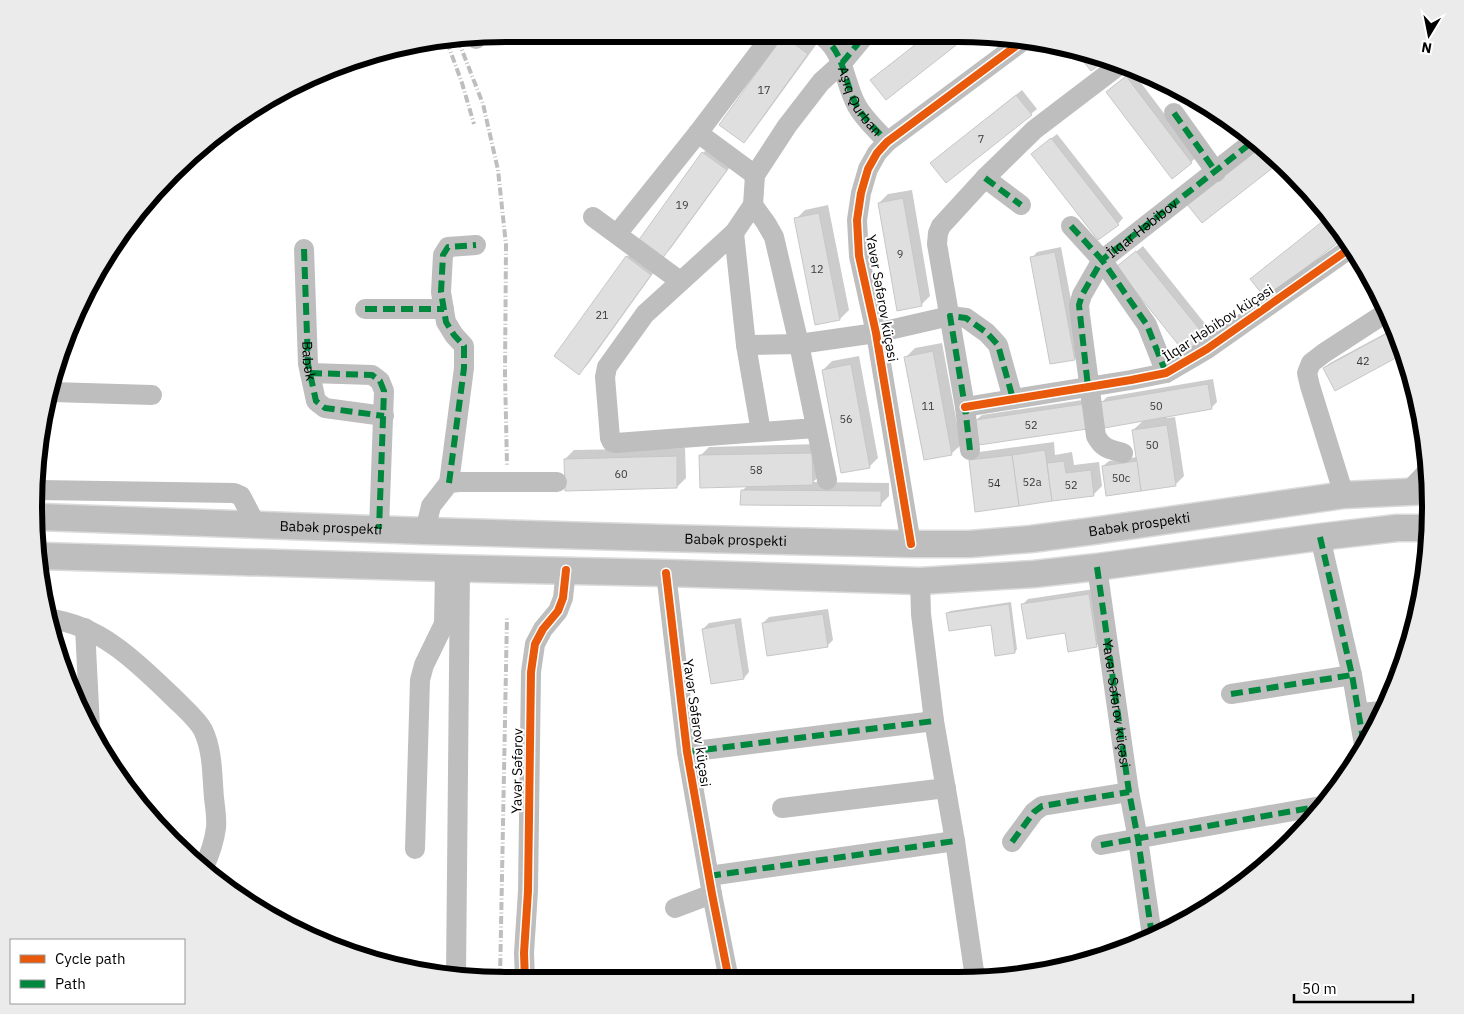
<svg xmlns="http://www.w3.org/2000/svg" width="1464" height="1014" font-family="'IBM Plex Sans',sans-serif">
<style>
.shadow{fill:#0003}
.building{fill:#dfdfdf;stroke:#c7c7c7}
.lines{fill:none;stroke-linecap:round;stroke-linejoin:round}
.major-casing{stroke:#dbdbdb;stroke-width:29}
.minor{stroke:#bebebe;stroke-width:20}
.major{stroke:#bebebe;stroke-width:26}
.rail{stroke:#bebebe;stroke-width:4;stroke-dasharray:8 2.5 1 2.5;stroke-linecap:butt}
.quiet{stroke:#00873e;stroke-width:6;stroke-dasharray:12 6;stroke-linecap:butt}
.cycleway-casing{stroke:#fff;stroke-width:11}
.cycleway{stroke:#e8590c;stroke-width:8}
.labels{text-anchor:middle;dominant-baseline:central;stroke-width:4;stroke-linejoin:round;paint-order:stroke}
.number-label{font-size:11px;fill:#383838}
.street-label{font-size:14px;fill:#000;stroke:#fff}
.rim{fill:none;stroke:#000;stroke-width:6}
</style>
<rect width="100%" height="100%" fill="#fff"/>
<g class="shadow">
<path d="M788,34h13l15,11 -64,88 -8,9 40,-105z"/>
<path d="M929,34l38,1 -81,64 -9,-24z"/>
<path d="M1132,71l65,86 -6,5 -84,-70z"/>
<path d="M1022,90l15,19 -6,5 -99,49z"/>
<path d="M1057,134l66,84 -5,6 -80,-75z"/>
<path d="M712,144l23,16 -64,88 -9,9 41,-104z"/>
<path d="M912,190l18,106 -9,9 -42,-102 9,-9z"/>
<path d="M828,205l21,105 -9,9 -44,-100 9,-9z"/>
<path d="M1143,246l67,84 -6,6 -80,-74z"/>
<path d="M1061,247l20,106 -6,6 -24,4 -19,-105 5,-6z"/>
<path d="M635,248l24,17 -71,99 -9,9 48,-116z"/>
<path d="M1395,328l7,25 -78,15 6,-5z"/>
<path d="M942,343l19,102 -9,8 -27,5 -19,-101 9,-9z"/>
<path d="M859,356l19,102 -9,9 -46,-97 9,-9z"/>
<path d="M1213,379l4,23 -6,6 -45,8 1,2 8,-1 9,59 -9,9 -72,-19 6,-5 28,-4 -4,-27 11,-10 -43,-17 6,-6z"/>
<path d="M1089,399l3,24 -116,-3 6,-5z"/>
<path d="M1054,442l1,13 17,-3 2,13 25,-3 3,24 -9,9 -116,15 -7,-49 9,-9z"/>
<path d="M820,444l1,31 -8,7 76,1v13l-9,9 -138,-14 6,-6 -48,-29 9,-9z"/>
<path d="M685,448l1,30 -9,9 -112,-28 9,-9z"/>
<path d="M1094,589l8,52 -6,5 -30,-14 -43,-28 5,-5z"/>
<path d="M1011,602l6,47 -2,3 -23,-28 -45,-10 3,-3z"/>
<path d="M828,609l5,31 -6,6 -64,-23 6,-6z"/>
<path d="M741,618l8,54 -5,6 -41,-49 6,-6z"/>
</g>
<g class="building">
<path d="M929,34l40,1 -83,65 -16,-20z"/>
<path d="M783,36l25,18 -64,89 -25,-18z"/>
<path d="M1076,52l28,9 -13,10z"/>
<path d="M1126,76l66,87 -20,16 -66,-87z"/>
<path d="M1016,95l16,20 -86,68 -16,-20z"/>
<path d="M1051,138l68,87 -21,15 -67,-86z"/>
<path d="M1257,147l22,16 -77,60 -16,-20z"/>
<path d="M702,152l25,18 -65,89 -24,-18z"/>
<path d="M903,198l19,108 -25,5 -19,-108z"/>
<path d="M819,213l21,107 -25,5 -21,-107z"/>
<path d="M1328,217l17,20 -79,62 -16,-20z"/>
<path d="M1136,251l69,85 -20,17 -69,-86z"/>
<path d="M1055,252l20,108 -25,4 -20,-107z"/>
<path d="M626,256l25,19 -72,100 -25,-19z"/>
<path d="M1395,329l8,25 -68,37 -12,-23z"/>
<path d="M933,351l19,104 -28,5 -20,-103z"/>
<path d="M851,364l19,104 -29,5 -19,-103z"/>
<path d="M1208,384l4,25 -108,19 -4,-26z"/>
<path d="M1083,404l4,25 -108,16 -4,-25z"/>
<path d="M1167,425l9,61 -35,5 -9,-61z"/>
<path d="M1045,450l7,51 -33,5 -7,-51z"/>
<path d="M812,453l1,32 -113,3 -1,-33z"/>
<path d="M1012,455l7,51 -44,6 -6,-52z"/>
<path d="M677,456v32l-112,3 -1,-32z"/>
<path d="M1064,461l2,12 25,-3 3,26 -42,5 -5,-38z"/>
<path d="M1137,461l4,30 -35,5 -4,-30z"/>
<path d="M741,490l140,1v15l-141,-1z"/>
<path d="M1420,560h5l-3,28z"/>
<path d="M1089,594l8,53 -29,5 -3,-19 -38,6 -6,-35z"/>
<path d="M1009,604l6,49 -20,3 -4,-31 -42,6 -3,-18z"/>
<path d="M823,614l5,33 -61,9 -5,-33z"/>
<path d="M735,623l9,56 -33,5 -9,-55z"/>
</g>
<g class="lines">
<g class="major-casing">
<g id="major">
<path id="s3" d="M40,517l385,14 235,7 251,6h59l61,-5 62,-8 251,-36 85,-4"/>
<path d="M41,556l404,12 221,5 254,8 114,-7 63,-7 223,-30 77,-9h31"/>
</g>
</g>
<g class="minor">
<path d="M819,34c26,16 24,47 38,72 7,13 20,24 30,36"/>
<path d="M475,38l1,1"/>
<path d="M1174,113l42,59"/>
<path d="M698,133l57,42"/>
<path d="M985,178l36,27"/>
<path d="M753,205l2,-30 32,-49 34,-44 21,-19 24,-29"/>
<path d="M593,217l87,64"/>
<path d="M1071,226l31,34 -20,35 -3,10 1,10 16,121c7,13 13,13 27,17"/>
<path d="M734,233l12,112 15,87"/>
<path d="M617,234l81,-101 75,-99"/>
<path d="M304,249l4,115 8,37 9,7 59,8"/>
<path d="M365,309h79"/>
<path d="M746,345l53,-1 77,-11 74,-17 16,2 21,15 11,12 15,54"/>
<path d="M310,373l62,2 8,6 4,10 -5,138"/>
<path id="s1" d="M1166,373l-19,-48 -45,-65 149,-117"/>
<path d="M52,392l100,3"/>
<path d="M965,407l166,-27 35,-7 41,-24 145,-102"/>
<path d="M815,428l-199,15 -4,-1 -2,-4 -5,-61 2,-10 38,-53 89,-81 19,-28 13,18 8,14 25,107 28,136"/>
<path d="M970,450l-5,-43 -28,-163 1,-11 3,-7 44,-48 49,-48 84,-64"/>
<path d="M449,483l15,-115v-22l-10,-11 -8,-13 -5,-30 2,-37 5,-8 28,-2"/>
<path d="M39,490l195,3 7,3 15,29"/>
<path d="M1409,491l18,-19"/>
<path d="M1344,495l-34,-109 -3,-13 4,-10 13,-10 63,-41"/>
<path d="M425,531l6,-25 18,-23 11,-1h97"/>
<path d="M1320,537l32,138 12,70"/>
<path d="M911,544l-35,-211 -17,-77 -2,-36 4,-27 7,-24 9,-16 10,-11 137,-102"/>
<path id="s2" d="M1097,567l32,225 9,47 14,97"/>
<path d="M666,573l21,179 25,142 17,86"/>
<path d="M920,581l1,33 13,107 21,120 20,137"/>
<path d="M50,619c51,6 90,46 125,80 10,10 22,20 28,31 10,21 9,46 11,68 1,9 3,20 2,30 -2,15 -6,26 -12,39"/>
<path d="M85,628l5,99"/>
<path d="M1231,694l121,-19"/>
<path d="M1359,713l23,-2"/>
<path d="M687,752l247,-31"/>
<path d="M782,808l164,-20"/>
<path d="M1012,842l22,-30 8,-6 87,-14"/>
<path d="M1101,845l220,-39"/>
<path d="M415,849l5,-169 4,-15 20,-41 1,-56"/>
<path d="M709,876l246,-35"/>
<path d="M675,908l37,-14"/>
<path d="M456,975l4,-407"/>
<path d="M525,980l-1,-27 4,-62 3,-219 4,-28 8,-15 15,-18 5,-13 3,-28"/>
</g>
<use href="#major" class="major"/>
<g class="rail">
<path d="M458,40l25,64 15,66 8,75 -1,129 2,92"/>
<path d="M447,42l15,41 12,41"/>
<path d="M500,980l7,-364"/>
</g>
<g class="quiet">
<path id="s4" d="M819,34c26,16 24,47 38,72 7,13 20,24 30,36"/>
<path d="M475,38l1,1"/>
<path d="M842,63l24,-29"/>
<path d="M1174,113l42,59"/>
<path d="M985,178l36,27"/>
<path d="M1071,226l31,34 -20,35 -3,10 9,82"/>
<path id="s5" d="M304,249l4,115 8,37 9,7 59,8"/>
<path d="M365,309h79"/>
<path d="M310,373l62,2 8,6 4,10 -5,138"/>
<path d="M1166,373l-19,-48 -45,-65 149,-117"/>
<path d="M970,450l-5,-43 -15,-91 16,2 21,15 11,12 15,54"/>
<path d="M449,483l15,-115v-22l-10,-11 -8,-13 -5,-30 2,-37 5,-8 28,-2"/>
<path d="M1320,537l32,138 12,70"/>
<path d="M1097,567l32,225 9,47 14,97"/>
<path d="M1231,694l121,-19"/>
<path d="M687,752l247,-31"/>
<path d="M1012,842l22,-30 8,-6 87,-14"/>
<path d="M1101,845l220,-39"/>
<path d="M709,876l246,-35"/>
</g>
<g class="cycleway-casing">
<g id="cycleway">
<path d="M965,407l166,-27 35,-7 41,-24 145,-102"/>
<path d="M911,544l-35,-211 -17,-77 -2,-36 4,-27 7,-24 9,-16 10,-11 137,-102"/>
<path d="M666,573l21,179 25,142 17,86"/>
<path d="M525,980l-1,-27 4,-62 3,-219 4,-28 8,-15 15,-18 5,-13 3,-28"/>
</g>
</g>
<use href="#cycleway" class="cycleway"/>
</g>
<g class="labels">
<g class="number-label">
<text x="764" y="90">17</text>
<text x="981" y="139">7</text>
<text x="682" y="205">19</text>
<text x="900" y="254">9</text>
<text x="817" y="269">12</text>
<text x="602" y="315">21</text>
<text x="1363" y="361">42</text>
<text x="928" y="406">11</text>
<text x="1156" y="406">50</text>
<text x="846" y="419">56</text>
<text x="1031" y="425">52</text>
<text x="1152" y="445">50</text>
<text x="756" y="470">58</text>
<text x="621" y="474">60</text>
<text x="1121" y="478">50c</text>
<text x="1032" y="482">52a</text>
<text x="994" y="483">54</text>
<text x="1071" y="485">52</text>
</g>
<g class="street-label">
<text stroke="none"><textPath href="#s4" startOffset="80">Aşıq Qurban</textPath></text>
<text stroke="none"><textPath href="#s1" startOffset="182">İlqar Həbibov</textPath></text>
<text transform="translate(882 298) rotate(80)">Yavər Səfərov küçəsi</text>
<text transform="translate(1218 323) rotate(-33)">İlqar Həbibov küçəsi</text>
<text stroke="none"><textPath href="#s5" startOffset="112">Babək</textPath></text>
<text stroke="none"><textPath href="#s3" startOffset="1101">Babək prospekti</textPath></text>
<text stroke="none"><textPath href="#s3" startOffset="291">Babək prospekti</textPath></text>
<text stroke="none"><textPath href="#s3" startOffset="696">Babək prospekti</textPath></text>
<text stroke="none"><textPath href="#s2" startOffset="138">Yavər Səfərov küçəsi</textPath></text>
<text transform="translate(697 723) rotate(82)">Yavər Səfərov küçəsi</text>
<text transform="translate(517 771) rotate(-89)">Yavər Səfərov</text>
</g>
</g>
<path d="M0 0H1464V1014H0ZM506 42H958A464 464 0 0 1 1422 506V508A464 464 0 0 1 958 972H506A464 464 0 0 1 42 508V506A464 464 0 0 1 506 42Z" fill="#ebebeb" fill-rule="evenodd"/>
<path class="rim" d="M506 42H958A464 464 0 0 1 1422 506V508A464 464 0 0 1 958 972H506A464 464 0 0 1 42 508V506A464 464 0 0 1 506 42Z"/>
<rect x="10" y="939" width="175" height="65" fill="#ffffff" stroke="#999999"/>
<rect x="20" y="955" width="25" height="8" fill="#e8590c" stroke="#999999"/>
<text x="55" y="964" font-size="15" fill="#000000">Cycle path</text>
<rect x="20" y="980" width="25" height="8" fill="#00873e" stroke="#999999"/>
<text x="55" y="989" font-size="15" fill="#000000">Path</text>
<g transform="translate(1429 35) rotate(190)" stroke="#ffffff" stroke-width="4" paint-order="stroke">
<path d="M0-4L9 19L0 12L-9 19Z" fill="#000000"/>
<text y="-8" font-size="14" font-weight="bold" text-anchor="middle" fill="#000000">N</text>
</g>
<path d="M1294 994v8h119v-8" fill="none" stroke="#000000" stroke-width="2.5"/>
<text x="1302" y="994" font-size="15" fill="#000000" stroke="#ffffff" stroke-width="4" paint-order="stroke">50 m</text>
</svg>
